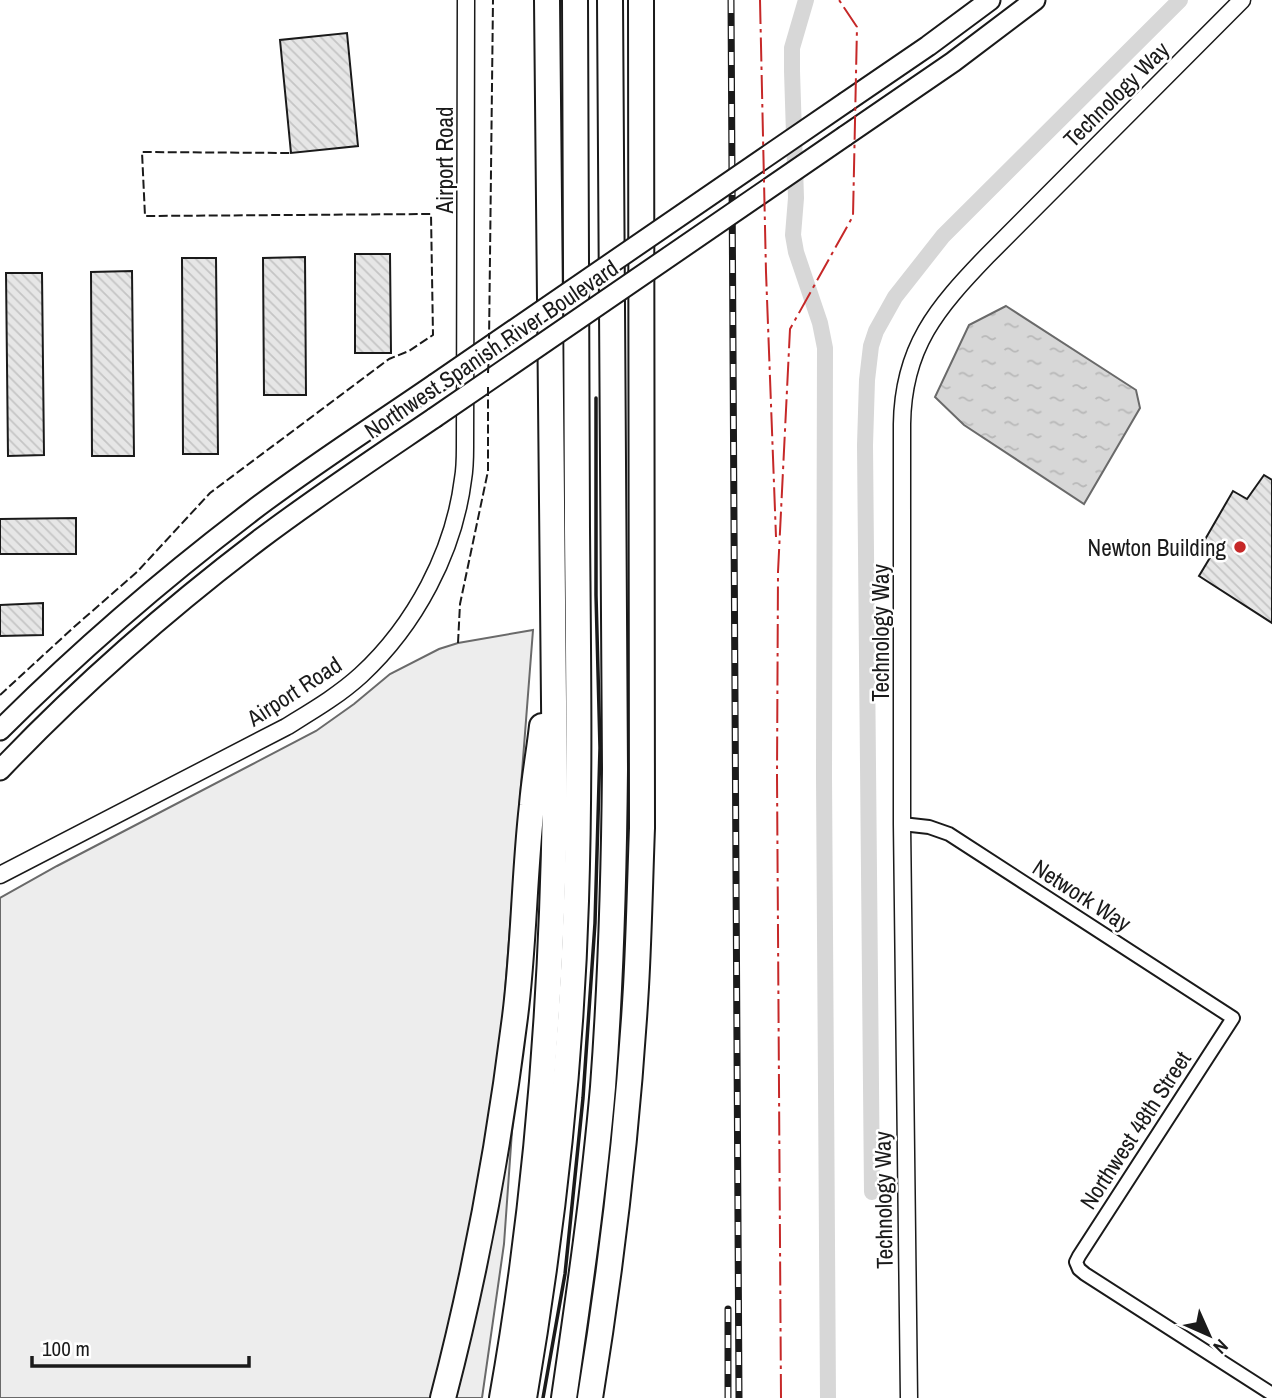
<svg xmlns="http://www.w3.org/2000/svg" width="1272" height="1398" font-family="'Archivo Narrow',sans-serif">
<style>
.built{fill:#ededed;stroke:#6a6a6a;stroke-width:2}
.water{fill:url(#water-ripples);stroke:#6a6a6a;stroke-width:2}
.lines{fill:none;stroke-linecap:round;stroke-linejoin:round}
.canal{stroke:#d7d7d7;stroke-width:16}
.building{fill:url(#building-back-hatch);stroke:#1a1a1a;stroke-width:2}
.minor-casing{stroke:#1a1a1a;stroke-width:16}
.tertiary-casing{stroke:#1a1a1a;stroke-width:19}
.secondary-casing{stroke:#1a1a1a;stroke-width:23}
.motorway-casing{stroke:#1a1a1a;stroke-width:28}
.minor{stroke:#fff;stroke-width:12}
.tertiary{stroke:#fff;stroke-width:16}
.secondary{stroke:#fff;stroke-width:19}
.motorway{stroke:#fff;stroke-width:24}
.rail-casing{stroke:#1a1a1a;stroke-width:7}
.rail{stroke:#fff;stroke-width:4.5;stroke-dasharray:13;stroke-linecap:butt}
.secondary-bridge-casing{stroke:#1a1a1a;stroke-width:23;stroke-linecap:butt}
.secondary-bridge{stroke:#fff;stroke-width:19}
.fence{stroke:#1a1a1a;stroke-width:2;stroke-dasharray:9 3.5;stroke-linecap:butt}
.wall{stroke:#1a1a1a;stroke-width:3.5}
.power{stroke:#c62828;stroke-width:2;stroke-dasharray:24 5 3.5 5;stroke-linecap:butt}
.poi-dot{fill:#c62828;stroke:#fff;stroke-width:2.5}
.labels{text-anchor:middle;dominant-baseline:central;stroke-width:5;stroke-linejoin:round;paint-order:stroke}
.street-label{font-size:23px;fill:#1a1a1a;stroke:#fff}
.poi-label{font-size:23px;fill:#1a1a1a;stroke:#fff;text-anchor:end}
</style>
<defs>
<pattern id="water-ripples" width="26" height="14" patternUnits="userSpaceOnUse" patternTransform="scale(1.75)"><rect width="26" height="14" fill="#d7d7d7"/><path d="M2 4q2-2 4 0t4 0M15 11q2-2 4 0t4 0" fill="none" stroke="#b8b8b8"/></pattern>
<pattern id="building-back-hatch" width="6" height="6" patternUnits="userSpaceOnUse" patternTransform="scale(1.75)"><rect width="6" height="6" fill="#e6e6e6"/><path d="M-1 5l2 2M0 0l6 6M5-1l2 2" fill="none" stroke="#c5c5c5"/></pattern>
</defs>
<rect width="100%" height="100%" fill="#fff"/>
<g class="built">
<path d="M533,630l-36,465 -47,241 -18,62h-432v-500l57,-32 259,-135 38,-27 36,-30 49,-25 19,-6z"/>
<path d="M514,1103l-10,141 -22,154h-33z"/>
</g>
<path class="water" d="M1006,306l130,84 4,18 -56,96 -120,-79 -29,-28 34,-72z"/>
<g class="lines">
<g class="canal">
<path d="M806,0l-14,48v23l4,127 -3,37 3,17 24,71 5,25 -1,428 4,622"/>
<path d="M872,1192l-7,-747 2,-65 4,-34 5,-15 19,-34 48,-61 237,-236"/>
</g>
</g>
<g class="building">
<path d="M347,33l11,113 -67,7 -11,-113z"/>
<path d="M355,254h35l1,99h-36z"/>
<path d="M305,257l1,138h-42l-1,-137z"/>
<path d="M182,258h34l2,196h-35z"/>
<path d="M132,271l2,185h-42l-1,-184z"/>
<path d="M6,273h36l2,182 -36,1z"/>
<path d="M1264,475l8,5v143l-73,-47 15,-25 -11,-8 30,-52 14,8z"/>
<path d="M76,518v36h-76v-35z"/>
<path d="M43,603v32l-43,1v-31z"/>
</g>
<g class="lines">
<g class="minor-casing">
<path id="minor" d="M902,824l27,3 20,7 284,184 -154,238 -3,6 3,7 6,5 187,120"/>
</g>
<g class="tertiary-casing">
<g id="tertiary">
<path d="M0,875l286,-148c26,-16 52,-31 75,-52 54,-50 93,-123 102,-196 2,-11 2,-22 2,-32l1,-447"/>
<path d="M909,1398l-7,-574v-400c1,-77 35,-116 85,-168l255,-256"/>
</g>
</g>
<g class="secondary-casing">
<g id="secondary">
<path d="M846,102l82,-56 62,-46"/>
<path d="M845,136l108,-74 82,-62"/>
<path d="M0,730c79,-79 164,-152 252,-219 59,-45 122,-85 183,-127"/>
<path d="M0,770c80,-84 167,-160 259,-230 57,-43 116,-82 175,-122"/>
</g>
</g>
<g class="motorway-casing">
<g id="motorway">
<path d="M443,1398c33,-126 56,-252 72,-381 9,-70 9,-141 17,-212 2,-26 7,-52 10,-79"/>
<path d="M502,1398c35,-197 50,-397 53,-597l-8,-801"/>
<path d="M524,1398c28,-164 47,-331 52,-497 4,-124 2,-249 1,-373 0,-176 -1,-352 -2,-528"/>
<path d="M564,1398c15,-103 30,-207 39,-311 8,-106 11,-212 12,-318l-5,-769"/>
<path d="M590,1398c22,-136 38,-274 46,-411 3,-53 4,-106 6,-159l-1,-828"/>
</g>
</g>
<use href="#minor" class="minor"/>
<use href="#tertiary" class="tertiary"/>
<use href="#secondary" class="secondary"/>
<use href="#motorway" class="motorway"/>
<g class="rail-casing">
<g id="rail">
<path d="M731,0l8,1398"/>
<path d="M728,1309v89"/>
</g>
</g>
<use href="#rail" class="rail"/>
<g class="secondary-bridge-casing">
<g id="secondary-bridge">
<path d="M435,384l411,-282"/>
<path d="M434,418l411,-282"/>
</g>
</g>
<use href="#secondary-bridge" class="secondary-bridge"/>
<g class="fence">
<path d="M489,342l4,-342"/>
<path d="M488,373l1,-21"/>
<path d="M458,643l2,-39 28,-133v-84"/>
<path d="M0,695l74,-68 63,-55 73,-79 179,-134 20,-8 24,-16 -2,-121 -286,2 -3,-64 149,1"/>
</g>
<path class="wall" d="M543,1398l22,-124 18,-176 12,-175 5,-175 -4,-153v-197"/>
<g class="power">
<path d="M760,0l6,272 10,265"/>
<path d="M781,1398l-4,-622 1,-204 12,-243 63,-113 4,-189 -18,-27"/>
</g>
</g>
<circle class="poi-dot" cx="1240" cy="547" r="7"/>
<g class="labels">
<g class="street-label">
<text transform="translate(1116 94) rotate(-45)">Technology Way</text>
<text transform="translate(444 160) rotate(-90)">Airport Road</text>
<text transform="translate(491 349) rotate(-34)">Northwest Spanish River Boulevard</text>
<text transform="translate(880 633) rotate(-90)">Technology Way</text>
<text transform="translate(294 691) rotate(-33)">Airport Road</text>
<text transform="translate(1082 895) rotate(33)">Network Way</text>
<text transform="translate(1135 1130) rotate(-57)">Northwest 48th Street</text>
<text transform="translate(883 1200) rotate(-91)">Technology Way</text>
</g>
<g class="poi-label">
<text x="1226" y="547">Newton Building</text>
</g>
</g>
<g transform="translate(1209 1335) rotate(135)" stroke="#ffffff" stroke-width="5" paint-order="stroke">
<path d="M0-5L12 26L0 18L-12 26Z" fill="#1a1a1a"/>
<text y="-10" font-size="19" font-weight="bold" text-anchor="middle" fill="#1a1a1a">N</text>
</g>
<path d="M32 1356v10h217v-10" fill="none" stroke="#1a1a1a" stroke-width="3.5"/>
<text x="42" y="1356" font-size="21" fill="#1a1a1a" stroke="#ffffff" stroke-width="5" paint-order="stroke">100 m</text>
</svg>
